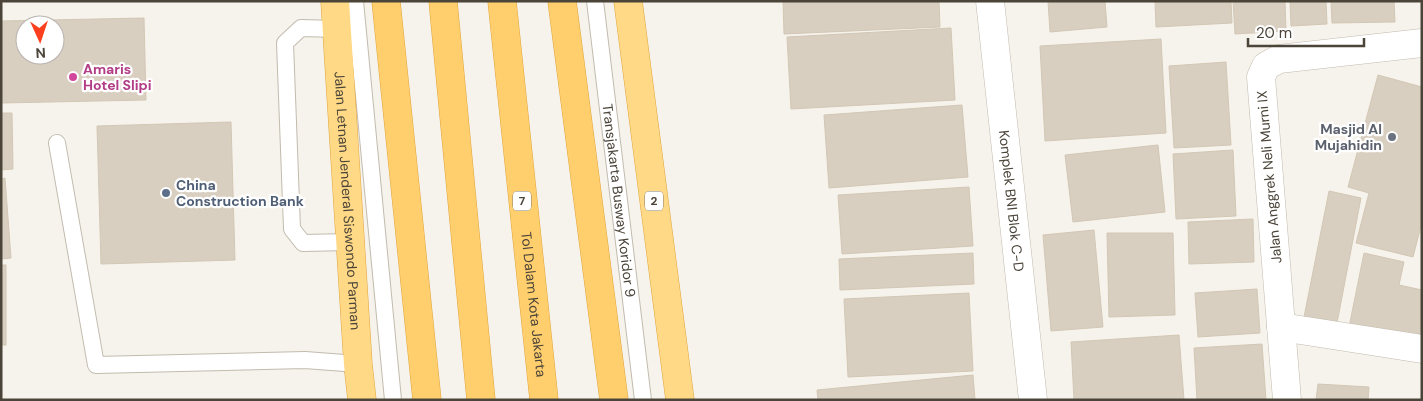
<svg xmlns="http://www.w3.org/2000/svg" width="1423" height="401" font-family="'DM Sans',sans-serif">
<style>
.building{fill:#d8cfc1;stroke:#d3c7b4;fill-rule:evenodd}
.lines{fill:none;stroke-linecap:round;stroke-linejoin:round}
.service-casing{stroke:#c2bbae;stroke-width:18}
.minor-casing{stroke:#c2bbae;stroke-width:29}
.trunk-casing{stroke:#e0a43c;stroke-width:29}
.motorway-casing{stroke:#e0a43c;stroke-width:29}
.service{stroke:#fff;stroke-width:16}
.minor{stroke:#fff;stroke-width:28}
.trunk{stroke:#ffd985;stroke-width:28}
.motorway{stroke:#ffcf6e;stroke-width:28}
.hotel-dot{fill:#d1479c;stroke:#fff;stroke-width:2}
.worship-dot{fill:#6b7280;stroke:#fff;stroke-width:2}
.service-dot{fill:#5c6f8a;stroke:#fff;stroke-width:2}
.labels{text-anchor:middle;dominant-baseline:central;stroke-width:4.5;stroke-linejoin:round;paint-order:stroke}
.shield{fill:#fff;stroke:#817c74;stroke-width:1}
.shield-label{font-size:12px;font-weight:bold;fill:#4b4439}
.hotel-label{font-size:14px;font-weight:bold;fill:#b23c85;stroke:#fff;text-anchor:start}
.worship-label{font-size:14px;font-weight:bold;fill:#5b616d;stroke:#fff;text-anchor:end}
.street-label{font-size:14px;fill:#4b4439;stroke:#fff}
.service-label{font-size:14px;font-weight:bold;fill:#4e5e75;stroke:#fff;text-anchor:start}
</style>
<rect width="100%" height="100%" fill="#f6f3ec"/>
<g class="building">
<path d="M783,1h156l1,26 -156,7z"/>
<path d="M1048,1h57l2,26 -57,5z"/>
<path d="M1155,1h76l1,22 -76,4z"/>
<path d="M1233,1h52l1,30 -51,3z"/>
<path d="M1290,1h36l1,23 -36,2z"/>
<path d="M1331,1h63l1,21 -63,1z"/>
<path d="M144,18l2,82 -145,3v-82zM25,25h30v30h-30z"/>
<path d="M951,28l4,72 -164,9 -4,-72z"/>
<path d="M1161,39l5,94 -121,8 -5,-95z"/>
<path d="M1226,62l5,83 -57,3 -5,-82z"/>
<path d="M1378,75l44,12v135l-9,35 -57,-14 13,-50 -21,-6z"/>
<path d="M962,105l6,72 -139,11 -5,-73z"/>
<path d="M1,113h11l1,56 -12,1z"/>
<path d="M231,122l4,138 -134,4 -4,-138z"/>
<path d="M1158,145l7,67 -92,10 -8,-67z"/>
<path d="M1233,150l3,66 -60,3 -3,-65z"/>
<path d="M5,178l6,80 -10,1v-80z"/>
<path d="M969,187l4,59 -131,8 -4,-59z"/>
<path d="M1329,191l32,7 -24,125 -33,-6z"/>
<path d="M1253,219l1,43 -65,2 -1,-42z"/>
<path d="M1094,230l9,97 -52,4 -8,-96z"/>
<path d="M1107,233h66l2,82 -66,2z"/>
<path d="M973,253l1,31 -134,6 -1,-31z"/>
<path d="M1364,253l40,9 -5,23 23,5v52l-73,-15z"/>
<rect x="1" y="265" width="5" height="80"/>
<path d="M1257,289l3,44 -62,4 -3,-44z"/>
<path d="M969,293l4,78 -125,6 -4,-78z"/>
<path d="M1179,335l5,65h-110l-3,-58z"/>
<path d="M1262,344l4,56h-69l-3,-52z"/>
<path d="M973,375l2,25h-157l-1,-10z"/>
<path d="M1318,384l51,3 -1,13h-52z"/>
</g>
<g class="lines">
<g class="service-casing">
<g id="service">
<path d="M355,1l38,399"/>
<path id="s1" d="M595,1l48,399"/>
<path d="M337,29l-36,-1 -16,15 7,186 11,14 46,-1"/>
<path d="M57,143l39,222 209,-5 53,4"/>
</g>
</g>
<g class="minor-casing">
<g id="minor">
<path id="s2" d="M990,1l43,399"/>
<path d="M1281,327l141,22"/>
<path d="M1287,400l-26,-323 5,-11 13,-7 143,-16"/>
</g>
</g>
<g class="trunk-casing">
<g id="trunk">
<path id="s3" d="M335,1l23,363 4,36"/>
<path d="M628,1l52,399"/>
</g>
</g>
<g class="motorway-casing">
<g id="motorway">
<path d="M386,1l41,399"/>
<path d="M443,1l38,399"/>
<path id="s4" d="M502,1l42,399"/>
<path d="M562,1l52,399"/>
</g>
</g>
<use href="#service" class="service"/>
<use href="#minor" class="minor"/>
<use href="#trunk" class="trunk"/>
<use href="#motorway" class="motorway"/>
</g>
<circle class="hotel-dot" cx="73" cy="77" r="5"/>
<circle class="worship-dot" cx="1392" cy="137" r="5"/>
<circle class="service-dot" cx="166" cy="193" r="5"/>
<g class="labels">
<g class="shield">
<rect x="513" y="191.5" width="18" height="19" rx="4"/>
<rect x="645" y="191.5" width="18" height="19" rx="4"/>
</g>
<g class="shield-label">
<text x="522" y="201">7</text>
<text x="654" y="201">2</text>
</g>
<g class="hotel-label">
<text x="83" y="69">Amaris<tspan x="83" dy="16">Hotel Slipi</tspan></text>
</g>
<g class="worship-label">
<text x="1382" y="129">Masjid Al<tspan x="1382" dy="16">Mujahidin</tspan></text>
</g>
<g class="street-label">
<text transform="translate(1269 177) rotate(-95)">Jalan Anggrek Neli Murni IX</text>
<text stroke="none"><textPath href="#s1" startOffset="201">Transjakarta Busway Koridor 9</textPath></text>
<text stroke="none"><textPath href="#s3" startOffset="200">Jalan Letnan Jenderal Siswondo Parman</textPath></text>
<text stroke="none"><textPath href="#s2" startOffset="201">Komplek BNI Blok C-D</textPath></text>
<text stroke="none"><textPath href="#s4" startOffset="305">Tol Dalam Kota Jakarta</textPath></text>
</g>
<g class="service-label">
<text x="176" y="185">China<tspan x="176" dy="16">Construction Bank</tspan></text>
</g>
</g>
<rect width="1423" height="401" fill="none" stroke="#4b4439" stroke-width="5"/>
<g transform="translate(40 40) rotate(177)"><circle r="24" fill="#ffffff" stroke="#b7b4b0"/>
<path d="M0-4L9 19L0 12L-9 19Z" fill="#fc3f1d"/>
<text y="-8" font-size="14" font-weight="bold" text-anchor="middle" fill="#4b4439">N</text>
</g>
<path d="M1248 38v8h116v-8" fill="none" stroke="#4b4439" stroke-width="2.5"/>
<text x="1256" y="38" font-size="15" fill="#4b4439" stroke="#ffffff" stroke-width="4" paint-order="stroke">20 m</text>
</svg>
